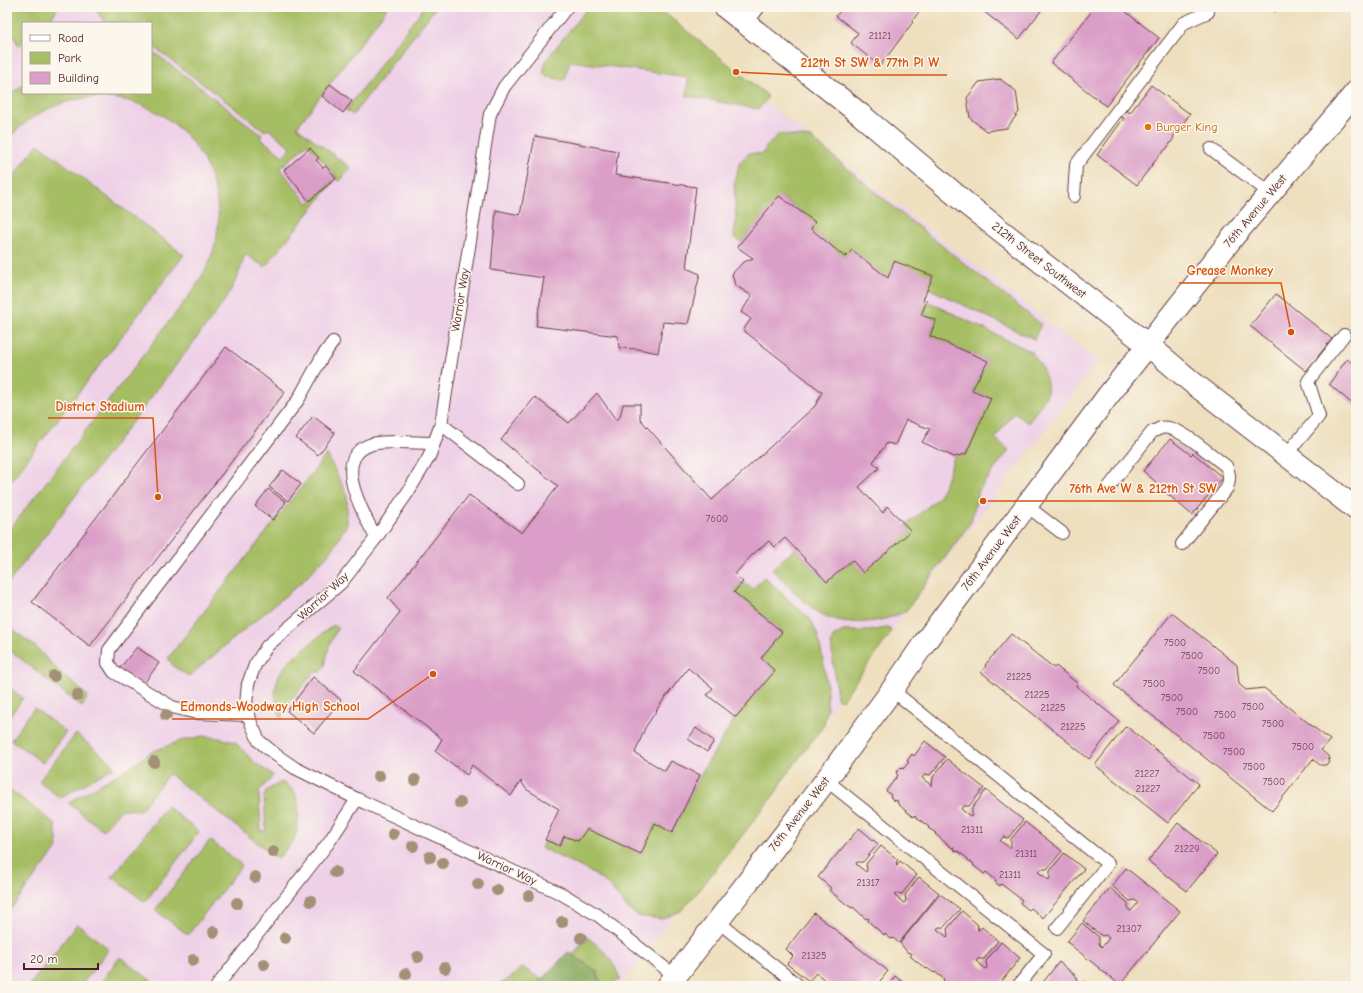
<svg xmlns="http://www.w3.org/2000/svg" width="1363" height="993" font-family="'Comic Neue',sans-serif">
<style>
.built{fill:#eed0e7;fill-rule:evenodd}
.green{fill:#a6be64;stroke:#786e48;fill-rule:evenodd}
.forest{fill:#84a55a;stroke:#676242}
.building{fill:#da9ec8}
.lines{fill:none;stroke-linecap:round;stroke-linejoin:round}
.lane-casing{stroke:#633c41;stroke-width:14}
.secondary-casing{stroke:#633c41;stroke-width:24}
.lane{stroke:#fff;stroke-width:12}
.secondary{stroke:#fff;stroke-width:22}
.tree{fill:#a39076}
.food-dot{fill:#e8710a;stroke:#fbf7ec;stroke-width:1.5}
.labels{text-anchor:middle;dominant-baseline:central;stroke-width:3;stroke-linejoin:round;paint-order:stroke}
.number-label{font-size:10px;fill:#6e3f52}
.food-label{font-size:12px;fill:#c56008;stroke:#fbf7ec;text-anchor:start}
.street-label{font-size:12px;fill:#4a1f2b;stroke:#fbf7ec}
.leader{fill:none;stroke:#d8530f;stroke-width:1.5}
.callout-dot{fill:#d8530f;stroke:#fbf7ec;stroke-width:1.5}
.callout-label{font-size:13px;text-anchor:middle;font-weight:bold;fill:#d8530f;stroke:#fbf7ec;stroke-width:3;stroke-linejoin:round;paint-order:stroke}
</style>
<rect width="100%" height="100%" fill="#fbf7ec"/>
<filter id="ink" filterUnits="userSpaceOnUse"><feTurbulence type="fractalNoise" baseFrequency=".025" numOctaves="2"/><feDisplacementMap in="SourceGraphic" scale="8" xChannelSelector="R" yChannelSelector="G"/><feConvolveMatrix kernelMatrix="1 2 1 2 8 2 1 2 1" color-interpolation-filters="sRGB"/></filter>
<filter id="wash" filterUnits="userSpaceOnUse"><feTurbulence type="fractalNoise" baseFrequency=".012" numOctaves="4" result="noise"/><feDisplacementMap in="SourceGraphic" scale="16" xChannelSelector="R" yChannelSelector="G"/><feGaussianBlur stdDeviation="0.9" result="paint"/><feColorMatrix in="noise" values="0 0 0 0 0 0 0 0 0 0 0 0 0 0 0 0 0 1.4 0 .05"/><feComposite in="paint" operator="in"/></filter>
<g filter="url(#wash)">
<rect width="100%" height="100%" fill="#eedfbe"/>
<path class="built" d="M10,7h634l454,354 -478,625h-613v-974zM23,23h128v70h-128z"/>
<g class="green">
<path d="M7,7h51l-7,12 5,2 -2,2h-31v20l-4,3 -12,-20z"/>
<path d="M94,7h294l-91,120 54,41 -11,13 -4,-2 -71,88 -20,-13c-5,20 -14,37 -26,55l-212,276v-52l187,-244c6,-10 13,-20 17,-32 8,-19 9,-42 5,-62 -21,-101 -141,-131 -209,-55v-44l16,-11v8h128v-43l111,85 -2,3 23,18 8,-9 -23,-18 -3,2 -114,-86v-22h-46zM308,144l29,33 -29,27 -28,-36z"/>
<path d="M424,7h12l-83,108 -7,-5z"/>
<path d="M588,7h69l110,88v4l-9,10 -71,-13 1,-19 -118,-16 -5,18 -2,1 -16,-3 -4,-3 3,-14z"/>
<path d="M779,134l32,4 91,76 139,110 -7,15 -106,-51 -40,-10 -36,-28 -7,7 -34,-28 4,-7 -35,-26 -39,46 -7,-5 2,-17 -2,-38 6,-20 9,-9 14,1 3,-7z"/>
<path d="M38,144l146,111 -177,231v-301z"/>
<path d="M927,301l103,50c9,10 20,28 17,43 -1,5 -15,23 -19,29l-14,-11 -19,26 14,12 -30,40 -8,32 -65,89c-27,14 -69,17 -94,-3 -14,-11 -27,-26 -40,-39l23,-20 32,33 25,-22 59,-29 -5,-6 31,-26 7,-12 10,-30 12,-3 24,-56 -18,-8 16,-29 -58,-25 6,-16 -15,-5z"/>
<path d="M327,454l20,41v29l-14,25 -30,32 -114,95 -15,-9 -6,-9z"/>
<path d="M764,577l47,43 7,16 6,29 3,22v21l-3,17 -39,52 -8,14 -80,102 -16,18 -19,8 -24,-3 -11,-8 -19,-24 -19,-13 -48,-23 4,-8 15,6 4,-10 23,-7 54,25 14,-31 17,10 28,-58 36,-58 39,-46 -14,-13 21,-27 -48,-39 9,-10 10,7z"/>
<path d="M7,625l30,23 15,17 36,31 -6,11 -75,-59z"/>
<path d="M333,625l4,2v2l-8,17 -4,20 -5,6h-6l-28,34 -5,12 -5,-14 -1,-14 4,-15 10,-14z"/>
<path d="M886,628l4,1 1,4 -49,67 -5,-2 -3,-30 -3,-25 2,-6 10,-6h25z"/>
<path d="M7,686l16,12 -16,22z"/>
<path d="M34,708l32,24 -23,31 -32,-23z"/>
<path d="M76,734l37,30v4l-53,30 -21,-17z"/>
<path d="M203,736l16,2 16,4 20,21 18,12 -4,6 -10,10 2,40h5l-2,-36 3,-5 14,-8c5,2 11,6 14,11 5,10 4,33 0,44 -3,7 -12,15 -17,22l-109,-85 -29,36 -19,-1 -18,21 -35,-27 64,-37 19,-14 29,-11z"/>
<path d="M7,787l48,37 3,23 -51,67z"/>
<path d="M167,806l32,26 -54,70 -33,-25z"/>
<path d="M210,840l32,25 -54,70 -33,-25z"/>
<path d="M77,924l32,25 -28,37h-52z"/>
<path d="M587,937c16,12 27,23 33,43l-6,2 -1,4h-12l-4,-15 -24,-16z"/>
<path d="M120,957l33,25 -3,4h-52z"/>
<path d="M522,967l19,12 -6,7h-43c15,-3 19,-9 30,-19z"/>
</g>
<path class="forest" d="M568,952l29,19 4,15h-66z"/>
<g id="blocks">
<g class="building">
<path d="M843,7h30l3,3 2,-3h45l-11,14 1,1 -33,44 -29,-23 7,-10 -22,-17z"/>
<path d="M978,7h66l-25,32z"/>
<path d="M1095,7h25l39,31 -53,68 -55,-43z"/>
<path d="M1268,7h11l-4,5z"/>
<path d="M1000,79l16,12 3,21 -12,16 -21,3 -16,-13 -3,-20 12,-16z"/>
<path d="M330,84l22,17 -9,12 -21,-17z"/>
<path d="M1151,85l39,29 -17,23 1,1 -7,10 -5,5h-1l-24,32 -40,-30 27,-37 -3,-1 5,-7 4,3z"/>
<path d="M535,136l83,15 -3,24 81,12 -10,81 14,6 -12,50 -25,-2 -5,31 -20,-4 -19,-1 -1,-12 -82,-10 8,-48 -53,-8 5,-60 24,5z"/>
<path d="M310,148l9,10 -3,2 7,8 3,-2 10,12 -27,23 -25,-31z"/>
<path d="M779,196l36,26 -4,7 34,28 7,-7 36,28 6,-17 39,15 -10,24 4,1 -6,14 15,5 -6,16 58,25 -16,29 19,8 -25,56 -12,3 -32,-15 8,-13 -24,-9 -11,25 -8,-2 -14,19 6,6 -20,19 24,26 4,-7 24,25 -48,42 -11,-13 -25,22 -42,-44 -10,9 -6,-6 -16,13 -18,20 8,8 -9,10 48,40 -21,26 14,13 -39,46 -29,-22 6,-7 -25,-20 -26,34 -17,26 -10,25 30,18 6,-10 29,14 -28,58 -17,-10 -14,31 -54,-25 -9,12 -14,-5 -4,10 -15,-6 14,-31 -33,-20 -5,-8 -10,15 -39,-31 -5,10 -32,-24 7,-12 -88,-68 46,-59 -12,-14 81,-103 53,38 36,-47 -57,-46 34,-43 34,26 28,-30 19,27 4,-3 3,-13h17v15l72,81 103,-94 7,-14 -79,-62 8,-11 -10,-7 11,-16 -17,-11 -3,-11 10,-11 11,-5 -16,-11z"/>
<path d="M1276,294l56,45 -26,32 -56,-45z"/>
<path d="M226,347l59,45 -195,254 -58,-44z"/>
<path d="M1347,359l9,7v41l-27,-23z"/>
<path d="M313,416l22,17 -17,22 -22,-17z"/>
<path d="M1170,439l21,16 2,-2 30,25 -31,37 -30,-26 1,-1 -20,-17z"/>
<path d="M283,470l18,14 -13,17 -19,-14z"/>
<path d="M268,489l18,13 -13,18 -18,-14z"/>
<path d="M1172,613l65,52 2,19 7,6 18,-2 66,52 -9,10 7,6 1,5 -3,4h-6l-7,-6 -41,52 -158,-126z"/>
<path d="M1011,634l43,34 2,-2 22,18 -2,2 43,35 -30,38 -108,-87 5,-6 -1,-1z"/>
<path d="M137,647l22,16 -17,23 -23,-17z"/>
<path d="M313,677l28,23 -27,33 -27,-22z"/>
<path d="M1126,726l73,58 -31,39 -73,-58z"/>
<path d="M696,728l18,13 -7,11 -19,-13z"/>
<path d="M925,741l20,16 -15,18 -5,-1 -3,4 10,8 1,-9 14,-18 37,29 -15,18h-6l-2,3 10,8 1,-2v-7l14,-18 37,30 -15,18 -5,-1 -3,4 10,7 1,-2v-7l14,-17 37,29 -15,18h-6l-3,3 11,8 1,-2v-7l14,-18 20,16 -41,49 -12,-10 -2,2 -9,-7 2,-3 -21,-16 -1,2 -5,-4 1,-2 -10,-8 -2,2 -11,-9 1,-1 -6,-4v-1l-10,-8 -1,1 -4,-3 1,-2 -2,1 -17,-14 1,-1 -8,-5 1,-1 -9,-7 -1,1 -5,-6 -1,2 -16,-14 1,-2 -2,-1 -1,1 -5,-4 1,-2 -5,-4 12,-16 -2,-2 5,-6 2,2 6,-7 -2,-1 5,-7 2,2z"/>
<path d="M1178,823l39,31 -30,37 -39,-30z"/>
<path d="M859,828l19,16 -15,18h-6l-1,2 10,8 1,-2 -1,-6 15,-18 17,14 -2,2 1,1 -1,1 1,1 3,-4 17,14 -15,19 -6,-1 -1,3 9,7 2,-2 -1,-6 14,-18 20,16 -40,50 -6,-5 -2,1 -6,-5 -1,1 -16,-14 1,-2 -1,-1 -2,1 -13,-12 -1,1 -6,-4 -17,-14 2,-2 -13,-11z"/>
<path d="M1126,868l54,43 -60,74 -53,-43 15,-19 17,14v7l3,3 7,-9 -3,-3 -4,1 -19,-15 27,-33 18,15v6l3,2 7,-8 -3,-3 -5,1 -18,-15z"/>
<path d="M940,894l20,15 -16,18h-5l-2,2 10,8 1,-1 -1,-7 15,-18 16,14 -1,2 2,1 -2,1 2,1 3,-3 16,14 -14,18h-6l-2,2 9,8 2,-1 -1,-7 15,-19 19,16 -22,28h-47v-1l-2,-2 -2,2 -4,-5 1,-1 -9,-7 -1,1 -7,-5 -1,1 -16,-13 2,-2 -2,-2 -2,1 -8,-10z"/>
<path d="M814,913l74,58 -12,15h-48l2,-2 -14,-11 -7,8 -22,-17 6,-8 -7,-7z"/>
<path d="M1059,962l18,15 1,5 -2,2 3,2h-39z"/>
<path d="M895,976l13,10h-20z"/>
<path d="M1084,981l7,5h-11z"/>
</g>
</g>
</g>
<g filter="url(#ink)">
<use href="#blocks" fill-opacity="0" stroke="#633c41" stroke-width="1"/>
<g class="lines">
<g class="lane-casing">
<g id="lane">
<path d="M567,7l-63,80 -14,27 -49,310 -12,33 -21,35 -32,46 -35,45 -74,63 -12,19 -7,19 -2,20 5,19 8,18 17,14 19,13 62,31 205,95 37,22 76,60"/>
<path d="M747,23l12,-16"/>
<path d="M1211,149l59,44"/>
<path d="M1074,196l2,-31 108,-142 24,-11"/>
<path d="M441,424l77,60"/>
<path d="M1286,455l33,-39 -11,-35 36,-46"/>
<path d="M1108,488l44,-56c3,-1 6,-3 9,-4 16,-5 52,29 65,38 4,9 4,13 1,22l-45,56"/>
<path d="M1027,506l35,27"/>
<path d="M376,538c-12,-24 -47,-81 -4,-94 15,-4 45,-1 62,-1"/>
<path d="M892,690l216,174 -51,64"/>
<path d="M249,715l-52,-2 -25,-6 -58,-35 -6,-9 1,-13 189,-250 24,-43 11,-15"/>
<path d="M826,780l218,174 -26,32"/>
<path d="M717,921l82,65"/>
<path d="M217,986l112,-144 28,-43"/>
</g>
</g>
<g class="secondary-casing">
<g id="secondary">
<path d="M725,7l136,108 108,91 179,139 45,38 163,126"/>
<path d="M668,986l158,-206 66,-90 33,-48 182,-245 126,-160 123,-145"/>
</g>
</g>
<use href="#lane" class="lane"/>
<use href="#secondary" class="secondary"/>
</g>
<g class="tree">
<circle cx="54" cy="676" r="6"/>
<circle cx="77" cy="695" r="6"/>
<circle cx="166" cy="715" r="6"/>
<circle cx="154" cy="762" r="6"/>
<circle cx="379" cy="776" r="6"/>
<circle cx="415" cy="780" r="6"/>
<circle cx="460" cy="803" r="6"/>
<circle cx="393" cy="834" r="6"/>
<circle cx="413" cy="846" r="6"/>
<circle cx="273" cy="852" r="6"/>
<circle cx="430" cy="857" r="6"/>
<circle cx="443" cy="863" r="6"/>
<circle cx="335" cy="872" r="6"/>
<circle cx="255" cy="877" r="6"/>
<circle cx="478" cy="884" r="6"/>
<circle cx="497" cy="890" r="6"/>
<circle cx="529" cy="896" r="6"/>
<circle cx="311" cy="901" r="6"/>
<circle cx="237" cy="903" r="6"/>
<circle cx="562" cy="922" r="6"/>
<circle cx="214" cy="932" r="6"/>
<circle cx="285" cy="938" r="6"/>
<circle cx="581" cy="938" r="6"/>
<circle cx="418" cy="957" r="6"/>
<circle cx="193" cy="960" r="6"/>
<circle cx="264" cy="964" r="6"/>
<circle cx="445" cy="968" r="6"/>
<circle cx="406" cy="974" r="6"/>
</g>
</g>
<circle class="food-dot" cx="1148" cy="127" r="4"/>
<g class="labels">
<g class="number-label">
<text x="880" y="36">21121</text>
<text x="717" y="519">7600</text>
<text x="1175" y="643">7500</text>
<text x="1192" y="656">7500</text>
<text x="1209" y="671">7500</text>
<text x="1019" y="677">21225</text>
<text x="1154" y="684">7500</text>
<text x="1037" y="695">21225</text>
<text x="1172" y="698">7500</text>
<text x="1253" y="707">7500</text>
<text x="1053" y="708">21225</text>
<text x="1187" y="712">7500</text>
<text x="1225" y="715">7500</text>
<text x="1273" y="724">7500</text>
<text x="1073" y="727">21225</text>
<text x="1214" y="736">7500</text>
<text x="1303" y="747">7500</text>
<text x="1234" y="752">7500</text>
<text x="1254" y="767">7500</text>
<text x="1147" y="774">21227</text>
<text x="1274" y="782">7500</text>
<text x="1148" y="789">21227</text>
<text x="972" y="830">21311</text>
<text x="1187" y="849">21229</text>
<text x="1026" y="854">21311</text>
<text x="1010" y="875">21311</text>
<text x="868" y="883">21317</text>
<text x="1129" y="929">21307</text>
<text x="814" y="956">21325</text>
</g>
<g class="food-label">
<text x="1156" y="127">Burger King</text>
</g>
<g class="street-label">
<text transform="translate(1255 211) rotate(-50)">76th Avenue West</text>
<text transform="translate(1039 260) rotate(38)">212th Street Southwest</text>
<text transform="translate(460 300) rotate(-81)">Warrior Way</text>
<text transform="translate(991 553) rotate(-53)">76th Avenue West</text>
<text transform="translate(323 596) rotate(-43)">Warrior Way</text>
<text transform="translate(799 814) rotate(-52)">76th Avenue West</text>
<text transform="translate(507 868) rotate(25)">Warrior Way</text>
</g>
</g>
<path class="leader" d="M736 72L793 75H947M1291 332L1281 283H1179M158 497L153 418H48M983 501L1061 501H1225M433 674L368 719H172"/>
<g class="callout-dot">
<circle cx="736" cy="72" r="4"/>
<circle cx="1291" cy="332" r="4"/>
<circle cx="158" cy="497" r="4"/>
<circle cx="983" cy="501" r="4"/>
<circle cx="433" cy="674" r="4"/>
</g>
<g class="callout-label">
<text x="870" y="67">212th St SW &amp; 77th Pl W</text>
<text x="1230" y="275">Grease Monkey</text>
<text x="100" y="411">District Stadium</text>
<text x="1143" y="493">76th Ave W &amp; 212th St SW</text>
<text x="270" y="711">Edmonds-Woodway High School</text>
</g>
<rect width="1363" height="993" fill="none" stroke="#fbf7ec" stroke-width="24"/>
<rect x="22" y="22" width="130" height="72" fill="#fbf7ec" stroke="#b4a19f"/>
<rect x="30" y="35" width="20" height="6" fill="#ffffff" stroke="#b4a19f"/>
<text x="58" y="42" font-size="12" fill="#4a1f2b">Road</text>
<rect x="30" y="52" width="20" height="12" fill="#a6be64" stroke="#b4a19f"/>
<text x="58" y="62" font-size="12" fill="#4a1f2b">Park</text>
<rect x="30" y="72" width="20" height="12" fill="#da9ec8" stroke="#b4a19f"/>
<text x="58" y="82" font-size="12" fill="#4a1f2b">Building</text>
<path d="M24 963v6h74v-6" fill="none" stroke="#4a1f2b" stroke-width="2"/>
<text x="30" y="963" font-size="12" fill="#4a1f2b" stroke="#fbf7ec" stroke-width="3" paint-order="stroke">20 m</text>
</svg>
